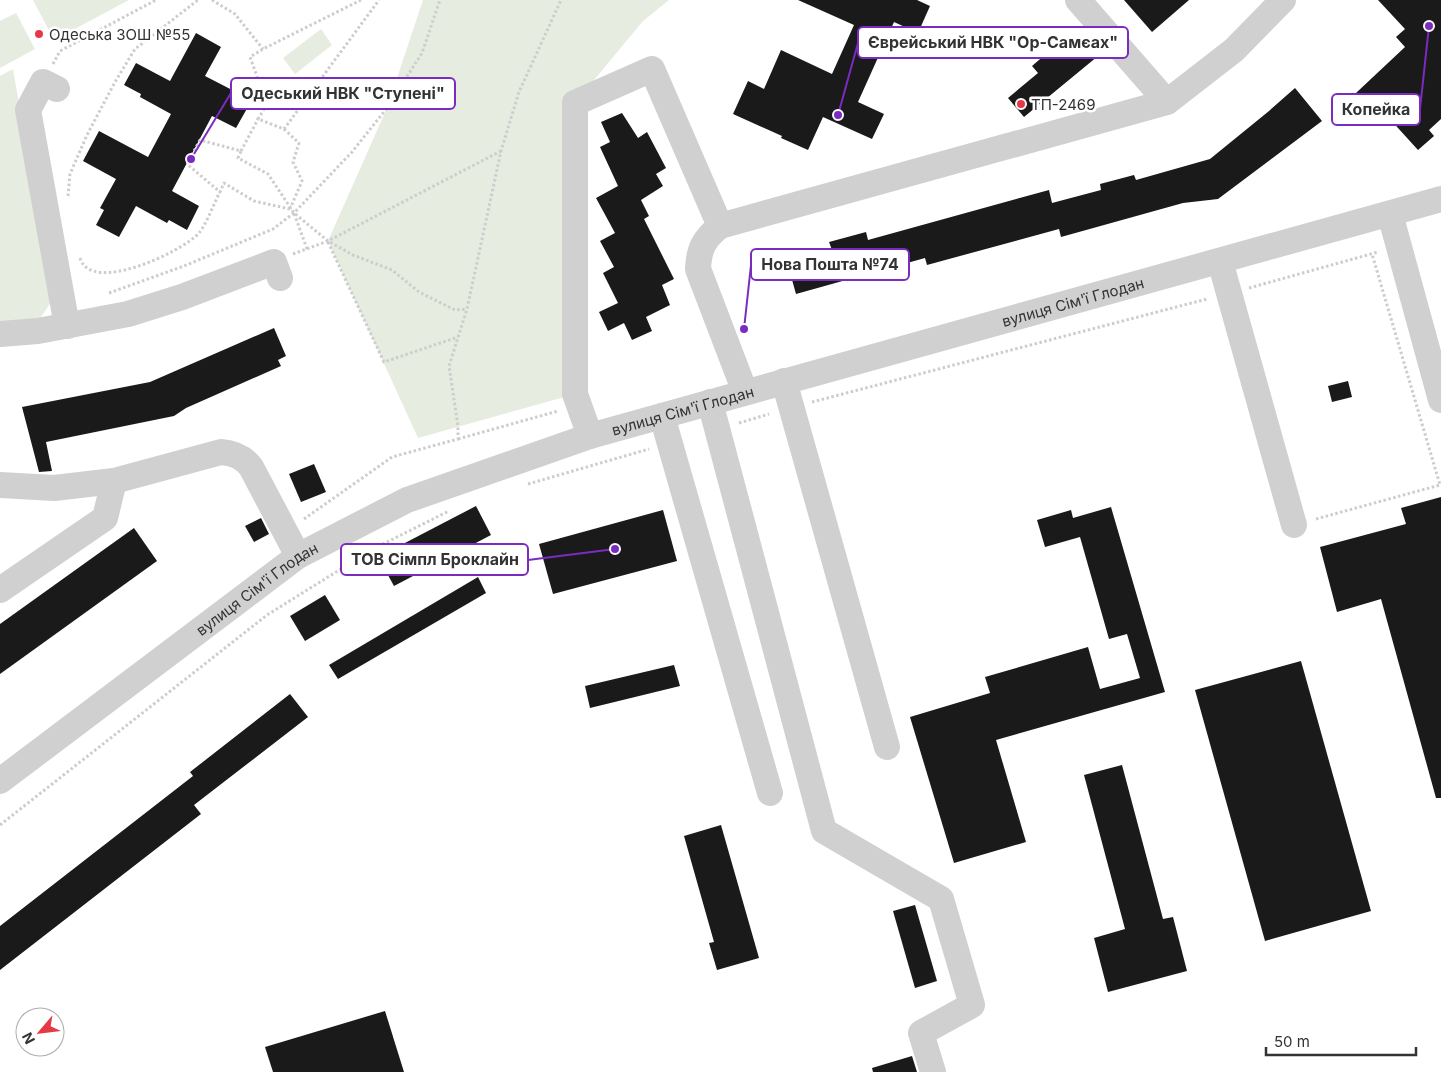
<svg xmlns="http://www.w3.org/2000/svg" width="1441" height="1072" font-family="Inter,sans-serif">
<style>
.green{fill:#e6ecdf}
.building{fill:#1a1a1a}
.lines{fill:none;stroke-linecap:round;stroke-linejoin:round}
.path{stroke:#cdcdcd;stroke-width:3;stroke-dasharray:2.5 2.5;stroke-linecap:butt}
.minor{stroke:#d0d0d0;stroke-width:26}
.poi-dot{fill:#e63946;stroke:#fff;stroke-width:2}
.labels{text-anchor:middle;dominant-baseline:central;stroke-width:5;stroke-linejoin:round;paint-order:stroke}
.poi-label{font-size:15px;fill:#333;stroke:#fff;text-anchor:start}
.street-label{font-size:15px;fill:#333;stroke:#fff}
.leader{fill:none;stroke:#7b2cbf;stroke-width:2}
.callout-dot{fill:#7b2cbf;stroke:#fff;stroke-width:2}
.callout{fill:#fff;stroke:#7b2cbf;stroke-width:2}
.callout-label{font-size:16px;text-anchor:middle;font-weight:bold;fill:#333}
</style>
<rect width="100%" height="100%" fill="#fff"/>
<g class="green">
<path d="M33,0h96l-75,40z"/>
<path d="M423,0h246l-26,21 -68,82v291l-157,44 -90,-197 59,-133z"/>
<path d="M16,13l19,36 -35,19v-47z"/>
<path d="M321,29l11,16 -37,29 -12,-16z"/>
<path d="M13,69l40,230 -16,24 -37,2v-249z"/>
</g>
<g class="building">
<path d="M798,0h119l13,6 -12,27 -24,-11 -36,80 26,12 -12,25 -49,-22 -15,33 -27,-12 1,-2 -49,-22 15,-33 16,8 17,-39 51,24 22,-49z"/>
<path d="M1124,0h65l-37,32z"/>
<path d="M1378,0h63v119l-12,11 5,6 -16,14 -40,-44 -6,5 -16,-18 49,-46 -9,-10 9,-8z"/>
<path d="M1075,29l23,27 -74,61 -16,-19 30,-25 -6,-7z"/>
<path d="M196,33l25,14 -16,29 31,16 -2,5 15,8 -13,23 -24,-12 -40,75 27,15 -12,24 -18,-10 -2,3 -31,-17 -17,31 -23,-12 8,-15 -4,-2 16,-29 -33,-18 16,-30 49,26 23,-43 -31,-17 1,-3 -17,-9 12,-22 34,18z"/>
<path d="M1295,88l27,33 -104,78 -35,4 -122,34 -2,-8 -132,36 -2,-7 -129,36 -9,-32 45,-12 -3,-8 37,-10 2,8 181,-50 3,13 49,-13 -1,-6 34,-9 2,5 74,-21 59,-48z"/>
<path d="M622,113l16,25 9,-6 19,36 -10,6 7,12 -22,14 8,16 -5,3 30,60 -12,6 8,20 -24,12 6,14 -20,9 -8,-17 -16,8 -9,-19 19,-9 -15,-30 11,-6 -14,-26 15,-8 -19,-35 22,-12 -18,-39 10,-5 -9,-20z"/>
<path d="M274,328l12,28 -8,4 3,6 -95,42 -12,8 -128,26 6,29 -13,1 -17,-65 128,-25z"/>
<path d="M1348,381l4,16 -20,5 -4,-16z"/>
<path d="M314,464l12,28 -25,10 -12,-28z"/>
<path d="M1441,497v301h-5l-55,-199 -44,13 -17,-65 86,-23 -5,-16z"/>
<path d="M476,506l15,29 -97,51 -16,-29z"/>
<path d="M1111,507l54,185 -169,48 30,102 -72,21 -44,-146 80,-24 -5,-16 103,-30 12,42 40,-11 -13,-44 -18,5 -29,-102 -35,10 -8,-27 34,-10 2,8z"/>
<path d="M663,510l14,51 -124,33 -14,-50z"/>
<path d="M261,518l8,16 -15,8 -9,-16z"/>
<path d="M134,528l23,33 -157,113v-50z"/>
<path d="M478,577l8,16 -148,86 -9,-14z"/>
<path d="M325,595l15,25 -35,21 -15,-25z"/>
<path d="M1301,661l70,250 -106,30 -70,-251z"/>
<path d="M674,665l6,21 -90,22 -5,-22z"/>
<path d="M290,694l18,23 -114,88 7,9 -201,156v-44l193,-150 -3,-4z"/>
<path d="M1122,765l41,154 10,-2 14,54 -79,21 -14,-54 31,-9 -41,-154z"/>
<path d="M721,825l38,133 -42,12 -8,-27 5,-1 -30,-106z"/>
<path d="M915,905l22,76 -22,7 -22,-77z"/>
<path d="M385,1011l19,61h-131l-8,-25z"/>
<path d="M912,1056l5,16h-44l-1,-4z"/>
</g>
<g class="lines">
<g class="path">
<path d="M212,0l23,14 28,35"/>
<path d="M361,0l-98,49 -13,8 17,47 -9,15 26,10 95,-129"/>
<path d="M53,64l7,-13 96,-51"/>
<path d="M284,129l15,14 -6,19 9,19 -12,28"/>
<path d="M241,151l17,-32"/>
<path d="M68,196l2,-22 17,-39 28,-53 20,-33 63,-49"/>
<path d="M290,209l-36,-8 -30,-18 -4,9 -33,-28 13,-24 41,11 -3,7 30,16 26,39"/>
<path d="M328,242l56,120 74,-25"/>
<path d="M307,249l-13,-36 34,28 25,14 39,15 27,22 36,18 12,-1"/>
<path d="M293,254l35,-13 173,-90"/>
<path d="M80,258c11,37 102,-6 119,-25 7,-8 15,-30 21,-41"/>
<path d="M1249,288l129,-36"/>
<path d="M109,293l75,-27 89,-37 21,-16 58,-61 35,-44 35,-55 18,-53"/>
<path d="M812,402l395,-103"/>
<path d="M739,423l30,-9"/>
<path d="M458,439l100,-28"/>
<path d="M528,484l121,-35"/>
<path d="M304,519l88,-62 66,-18v-13l-9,-60 18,-57 34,-158 18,-59 42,-92"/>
<path d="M1316,519l124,-34 -68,-231"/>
<path d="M0,825l267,-210 106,-66 76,-38"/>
</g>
<g class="minor">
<path d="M1078,0l89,102"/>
<path d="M57,89l-14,-7 -15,28 39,216"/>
<path d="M1390,214l51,186"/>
<path d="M1220,261l74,264"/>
<path d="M0,334l38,-3 90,-17 54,-17 92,-35 6,16"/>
<path d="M784,381l103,366"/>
<path d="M745,392l-47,-123c1,-21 6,-30 22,-43l447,-124 67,-52 49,-50"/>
<path d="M710,402l114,429 117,68 31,106 -51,28 12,39"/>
<path d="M662,416l108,377"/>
<path d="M590,436l-15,-42v-291l77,-34 68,157"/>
<path d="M0,485l54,3 60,-7 107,-29c13,1 22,5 30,15l47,89"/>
<path d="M0,590l105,-72 9,-37"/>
<path id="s1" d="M0,781l298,-225 109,-56 183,-64 851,-237"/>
</g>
</g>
<g class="poi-dot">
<circle cx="39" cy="34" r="5"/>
<circle cx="1021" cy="104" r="5"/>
</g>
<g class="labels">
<g class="poi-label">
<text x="49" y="34">Одеська ЗОШ №55</text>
<text x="1031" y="104">ТП-2469</text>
</g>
<g class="street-label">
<text stroke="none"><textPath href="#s1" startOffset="1191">вулиця Сім'ї Глодан</textPath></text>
<text stroke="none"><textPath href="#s1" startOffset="786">вулиця Сім'ї Глодан</textPath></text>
<text stroke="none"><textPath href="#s1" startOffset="321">вулиця Сім'ї Глодан</textPath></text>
</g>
</g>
<path class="leader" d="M838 115L858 43M191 159L231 93M1429 26L1420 109M744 329L751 265M615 549L528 560"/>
<g class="callout-dot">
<circle cx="838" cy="115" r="5"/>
<circle cx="191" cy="159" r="5"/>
<circle cx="1429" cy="26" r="5"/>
<circle cx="744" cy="329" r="5"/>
<circle cx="615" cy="549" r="5"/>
</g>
<g class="callout">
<rect x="858" y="27" width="270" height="31" rx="5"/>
<rect x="231" y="78" width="224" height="31" rx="5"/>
<rect x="1332" y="94" width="88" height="31" rx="5"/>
<rect x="751" y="249" width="158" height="31" rx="5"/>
<rect x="341" y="544" width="187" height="31" rx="5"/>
</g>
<g class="callout-label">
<text x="993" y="48">Єврейський НВК "Ор-Самєах"</text>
<text x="343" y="99">Одеський НВК "Ступені"</text>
<text x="1376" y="115">Копейка</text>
<text x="830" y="270">Нова Пошта №74</text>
<text x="435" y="565">ТОВ Сімпл Броклайн</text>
</g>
<g transform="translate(40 1032) rotate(242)"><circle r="24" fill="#ffffff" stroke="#adadad"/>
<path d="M0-4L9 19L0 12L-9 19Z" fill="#e63946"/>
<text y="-8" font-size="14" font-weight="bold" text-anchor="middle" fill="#333333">N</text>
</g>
<path d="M1266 1047v8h150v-8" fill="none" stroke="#333333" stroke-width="2.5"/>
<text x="1274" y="1047" font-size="15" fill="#333333" stroke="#ffffff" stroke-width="4" paint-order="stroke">50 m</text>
</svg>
